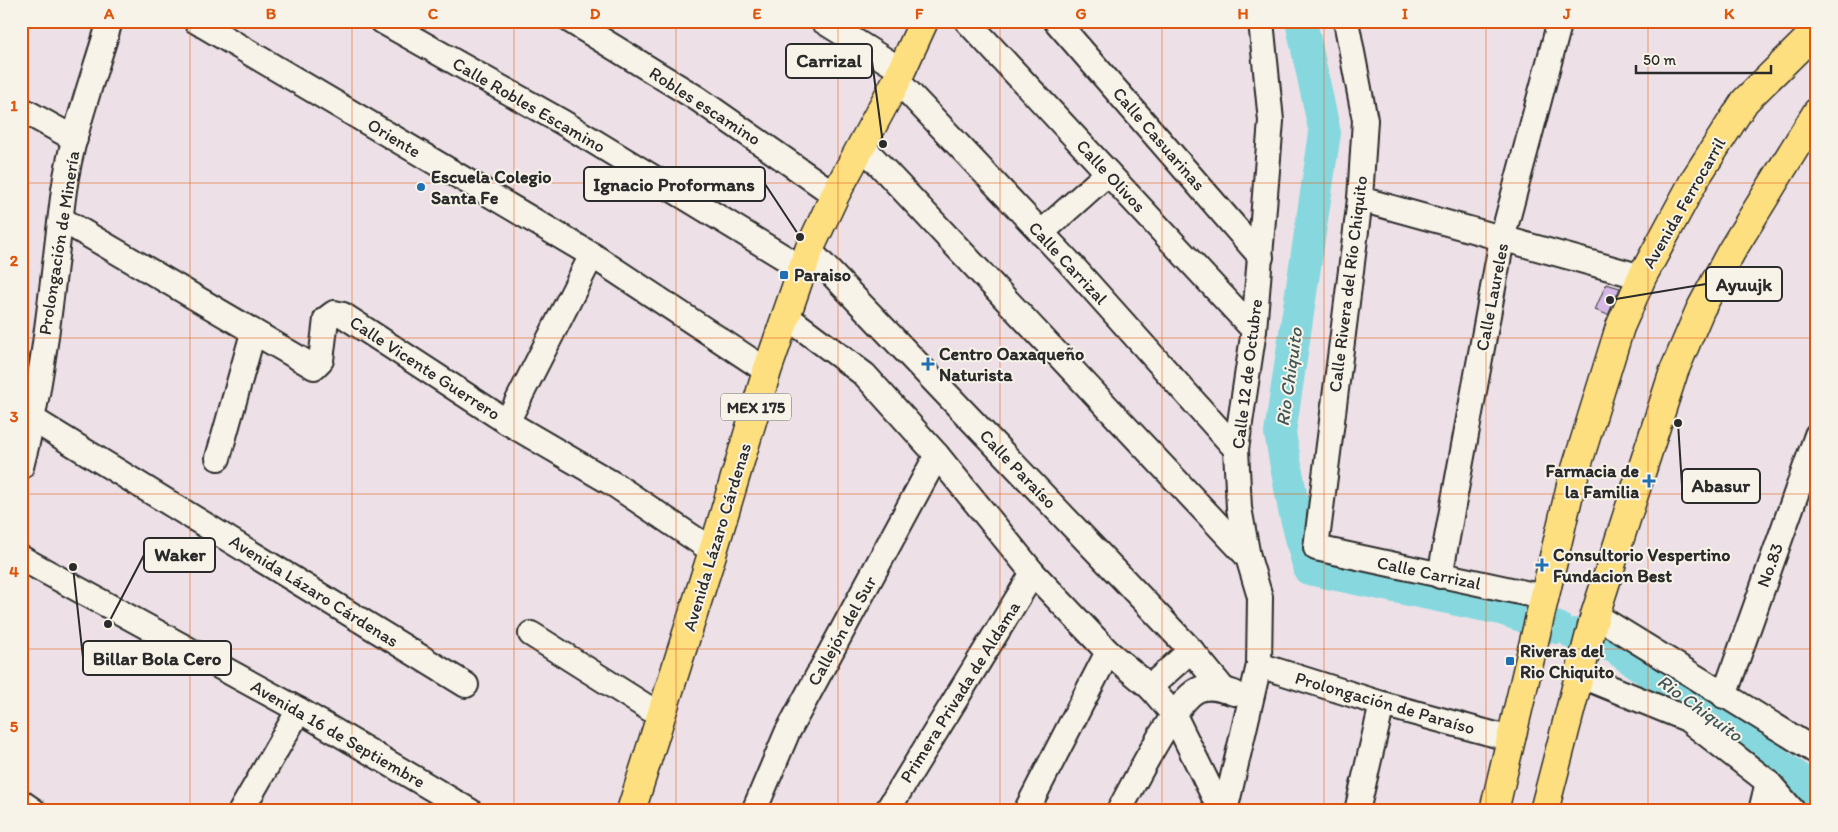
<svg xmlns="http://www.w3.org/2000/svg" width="1838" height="832" font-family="Itim,sans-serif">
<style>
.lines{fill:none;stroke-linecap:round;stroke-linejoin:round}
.river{stroke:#87d8de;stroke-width:32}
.building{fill:#d5b8e6;stroke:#2b2b2b}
.minor-casing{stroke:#2b2b2b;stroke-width:28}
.major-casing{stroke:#2b2b2b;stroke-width:31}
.minor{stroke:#f7f3e8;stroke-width:24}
.major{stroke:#fedf80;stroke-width:28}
.grid{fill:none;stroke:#df570e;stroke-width:1;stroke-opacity:0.55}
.poi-dot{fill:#1f6fb2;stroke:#f7f3e8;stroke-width:2}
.labels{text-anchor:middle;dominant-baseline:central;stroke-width:4;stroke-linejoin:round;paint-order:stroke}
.shield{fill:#f7f3e8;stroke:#686764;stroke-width:1}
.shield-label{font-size:16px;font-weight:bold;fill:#2b2b2b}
.street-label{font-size:18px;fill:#2b2b2b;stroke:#f7f3e8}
.poi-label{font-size:18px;font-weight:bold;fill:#2b2b2b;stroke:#f7f3e8;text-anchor:start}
.water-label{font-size:19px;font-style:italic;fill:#425658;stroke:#f7f3e8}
.leader{fill:none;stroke:#2b2b2b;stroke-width:2}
.callout-dot{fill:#2b2b2b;stroke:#f7f3e8;stroke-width:2}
.callout{fill:#f7f3e8;stroke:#2b2b2b;stroke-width:2}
.callout-label{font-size:19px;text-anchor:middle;font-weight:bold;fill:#2b2b2b}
.neatline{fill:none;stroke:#df570e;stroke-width:2}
.grid-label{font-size:16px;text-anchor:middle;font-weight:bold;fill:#df570e}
</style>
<rect width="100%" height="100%" fill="#ede1e7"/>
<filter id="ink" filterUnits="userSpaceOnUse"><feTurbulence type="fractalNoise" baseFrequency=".02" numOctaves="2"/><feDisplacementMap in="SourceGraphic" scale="10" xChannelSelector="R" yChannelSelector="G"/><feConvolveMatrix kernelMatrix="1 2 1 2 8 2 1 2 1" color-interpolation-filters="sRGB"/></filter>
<g filter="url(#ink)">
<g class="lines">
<g class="river">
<path d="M1301,21l24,112 -45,300 14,77 15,59 192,40 57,19"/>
<path d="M1574,634l40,13 184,131 19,18"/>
</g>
</g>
<path class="building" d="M1606,284l14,4 -12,27 -13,-5z"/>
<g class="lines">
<g class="minor-casing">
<g id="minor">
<path d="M196,21l396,234 175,116"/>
<path d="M382,21l180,101 241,147"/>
<path d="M571,21l127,78 137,96"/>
<path d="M823,21l78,49"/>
<path d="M967,21l287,309"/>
<path d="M1056,21l205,236"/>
<path d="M1346,21l19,99 -5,79 -44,349 227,49"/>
<path d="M897,80l171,181 168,188"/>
<path d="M21,109l54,30"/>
<path d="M862,146l386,411"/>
<path d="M1360,199l282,78"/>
<path d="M61,219l253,148 7,-7 5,-41 8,-6 9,2 164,107 108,63 98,66"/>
<path d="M1041,233l67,-60"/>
<path d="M809,250l382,400 33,40"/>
<path d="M786,316l79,59 72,80 96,118 75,79 42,35 24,28 47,96"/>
<path d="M34,420l432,265"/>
<path d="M507,422l85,-167"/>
<path d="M218,458l35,-125"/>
<path d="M21,467c24,-90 31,-185 43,-277 8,-57 30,-114 46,-169"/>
<path d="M21,558l278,152 171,101"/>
<path d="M1440,576l62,-337 58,-218"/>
<path d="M1595,615l222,137"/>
<path d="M531,634l130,82"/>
<path d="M1259,665l123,39 129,35"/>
<path d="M1579,675l108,44 81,63 25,29"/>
<path d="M1150,687l41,-37"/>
<path d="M1724,696l93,-261"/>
<path d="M21,802l13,9"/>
<path d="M241,811l58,-101"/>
<path d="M754,811l33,-78 150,-278"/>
<path d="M887,811l146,-238"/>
<path d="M1026,811l82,-159"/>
<path d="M1119,811c14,-26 55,-108 77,-120 11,-7 26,-2 38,2"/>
<path d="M1225,811l34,-146 1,-68 -12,-40 -9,-49 -3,-59 18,-119 17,-209 -10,-100"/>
<path d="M1357,811l25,-107"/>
<path d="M1761,811l7,-29"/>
</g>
</g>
<g class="major-casing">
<g id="major">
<path d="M631,811l82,-260 54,-180 42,-121 26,-55 62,-115 27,-59"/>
<path d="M1494,811l77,-326 49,-158 22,-50 53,-98 50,-78 72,-71"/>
<path d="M1544,811l51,-196 79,-244 26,-61 31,-58 86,-140"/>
</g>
</g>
<use href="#minor" class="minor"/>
<use href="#major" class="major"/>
</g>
</g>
<path class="grid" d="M190,21v790M352,21v790M514,21v790M676,21v790M838,21v790M1000,21v790M1162,21v790M1324,21v790M1486,21v790M1648,21v790M21,183h1796M21,338h1796M21,494h1796M21,649h1796"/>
<g class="poi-dot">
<circle cx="421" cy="187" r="5"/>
<rect x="779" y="270" width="10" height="10" rx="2.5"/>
<path d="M925.5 356.5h5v5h5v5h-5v5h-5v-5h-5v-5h5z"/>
<path d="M1646.5 473.5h5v5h5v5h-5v5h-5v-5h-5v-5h5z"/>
<path d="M1539.5 557.5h5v5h5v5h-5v5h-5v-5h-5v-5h5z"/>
<rect x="1505" y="656" width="10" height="10" rx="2.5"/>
</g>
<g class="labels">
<rect class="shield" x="721" y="393.5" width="70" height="27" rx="4"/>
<g class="shield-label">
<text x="756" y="407">MEX 175</text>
</g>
<g class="street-label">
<text transform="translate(529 105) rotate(30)">Calle Robles Escamino</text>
<text transform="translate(705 106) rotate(33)">Robles escamino</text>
<text transform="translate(394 138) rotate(31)">Oriente</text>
<text transform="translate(1159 139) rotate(49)">Calle Casuarinas</text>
<text transform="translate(1111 176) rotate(47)">Calle Olivos</text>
<text transform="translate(1684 203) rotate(-60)">Avenida Ferrocarril</text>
<text transform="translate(59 243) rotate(-81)">Prolongación de Minería</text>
<text transform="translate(1068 263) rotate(47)">Calle Carrizal</text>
<text transform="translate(1348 284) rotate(-83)">Calle Rivera del Río Chiquito</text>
<text transform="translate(1492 297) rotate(-79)">Calle Laureles</text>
<text transform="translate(425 368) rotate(33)">Calle Vicente Guerrero</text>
<text transform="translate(1247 374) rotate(-83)">Calle 12 de Octubre</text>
<text transform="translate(1018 469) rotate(46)">Calle Paraíso</text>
<text transform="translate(717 537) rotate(-73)">Avenida Lázaro Cárdenas</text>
<text transform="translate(1770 565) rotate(-70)">No.83</text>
<text transform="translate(1429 573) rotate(12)">Calle Carrizal</text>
<text transform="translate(314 591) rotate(32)">Avenida Lázaro Cárdenas</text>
<text transform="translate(842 631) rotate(-61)">Callejón del Sur</text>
<text transform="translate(960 692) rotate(-58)">Primera Privada de Aldama</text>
<text transform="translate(1385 703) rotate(16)">Prolongación de Paraíso</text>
<text transform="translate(338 734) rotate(30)">Avenida 16 de Septiembre</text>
</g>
<g class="poi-label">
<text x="431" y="177">Escuela Colegio<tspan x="431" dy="21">Santa Fe</tspan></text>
<text x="794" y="275">Paraiso</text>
<text x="939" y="354">Centro Oaxaqueño<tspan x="939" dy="21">Naturista</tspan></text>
<text x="1639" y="471" text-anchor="end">Farmacia de<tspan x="1639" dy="21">la Familia</tspan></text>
<text x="1553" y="555">Consultorio Vespertino<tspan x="1553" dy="21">Fundacion Best</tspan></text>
<text x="1520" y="651">Riveras del<tspan x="1520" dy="21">Rio Chiquito</tspan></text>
</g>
<g class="water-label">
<text transform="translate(1289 377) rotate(-82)">Rio Chiquito</text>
<text transform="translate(1700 708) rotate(36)">Rio Chiquito</text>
</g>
</g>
<path class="leader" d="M883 144L872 61M800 237L765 184M1610 300L1706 284M1678 423L1682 486M108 624L144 555M73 567L83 658"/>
<g class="callout-dot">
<circle cx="883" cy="144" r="5"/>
<circle cx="800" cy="237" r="5"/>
<circle cx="1610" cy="300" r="5"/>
<circle cx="1678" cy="423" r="5"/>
<circle cx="108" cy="624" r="5"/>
<circle cx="73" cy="567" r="5"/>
</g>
<g class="callout">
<rect x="786" y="44" width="86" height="34" rx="5"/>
<rect x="584" y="167" width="181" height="34" rx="5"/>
<rect x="1706" y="267" width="76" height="34" rx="5"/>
<rect x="1682" y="469" width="78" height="34" rx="5"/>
<rect x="144" y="538" width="71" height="34" rx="5"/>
<rect x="83" y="641" width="148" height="34" rx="5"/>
</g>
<g class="callout-label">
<text x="829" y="67">Carrizal</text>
<text x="674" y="191">Ignacio Proformans</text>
<text x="1744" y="291">Ayuujk</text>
<text x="1721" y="492">Abasur</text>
<text x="180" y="561">Waker</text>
<text x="157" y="665">Billar Bola Cero</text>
</g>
<rect width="1838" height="832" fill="none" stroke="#f7f3e8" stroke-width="55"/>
<path d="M1636 65v8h135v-8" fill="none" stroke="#2b2b2b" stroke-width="2.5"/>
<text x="1643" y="65" font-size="15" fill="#2b2b2b" stroke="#f7f3e8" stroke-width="4" paint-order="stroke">50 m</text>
<rect x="28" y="28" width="1782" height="776" class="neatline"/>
<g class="grid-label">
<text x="109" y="19">A</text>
<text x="271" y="19">B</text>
<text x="433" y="19">C</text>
<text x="595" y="19">D</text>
<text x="757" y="19">E</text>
<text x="919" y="19">F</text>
<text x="1081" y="19">G</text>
<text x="1243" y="19">H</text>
<text x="1405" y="19">I</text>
<text x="1567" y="19">J</text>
<text x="1729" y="19">K</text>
<text x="14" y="111">1</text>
<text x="14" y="266">2</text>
<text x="14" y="422">3</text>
<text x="14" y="577">4</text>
<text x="14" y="732">5</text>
</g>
</svg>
